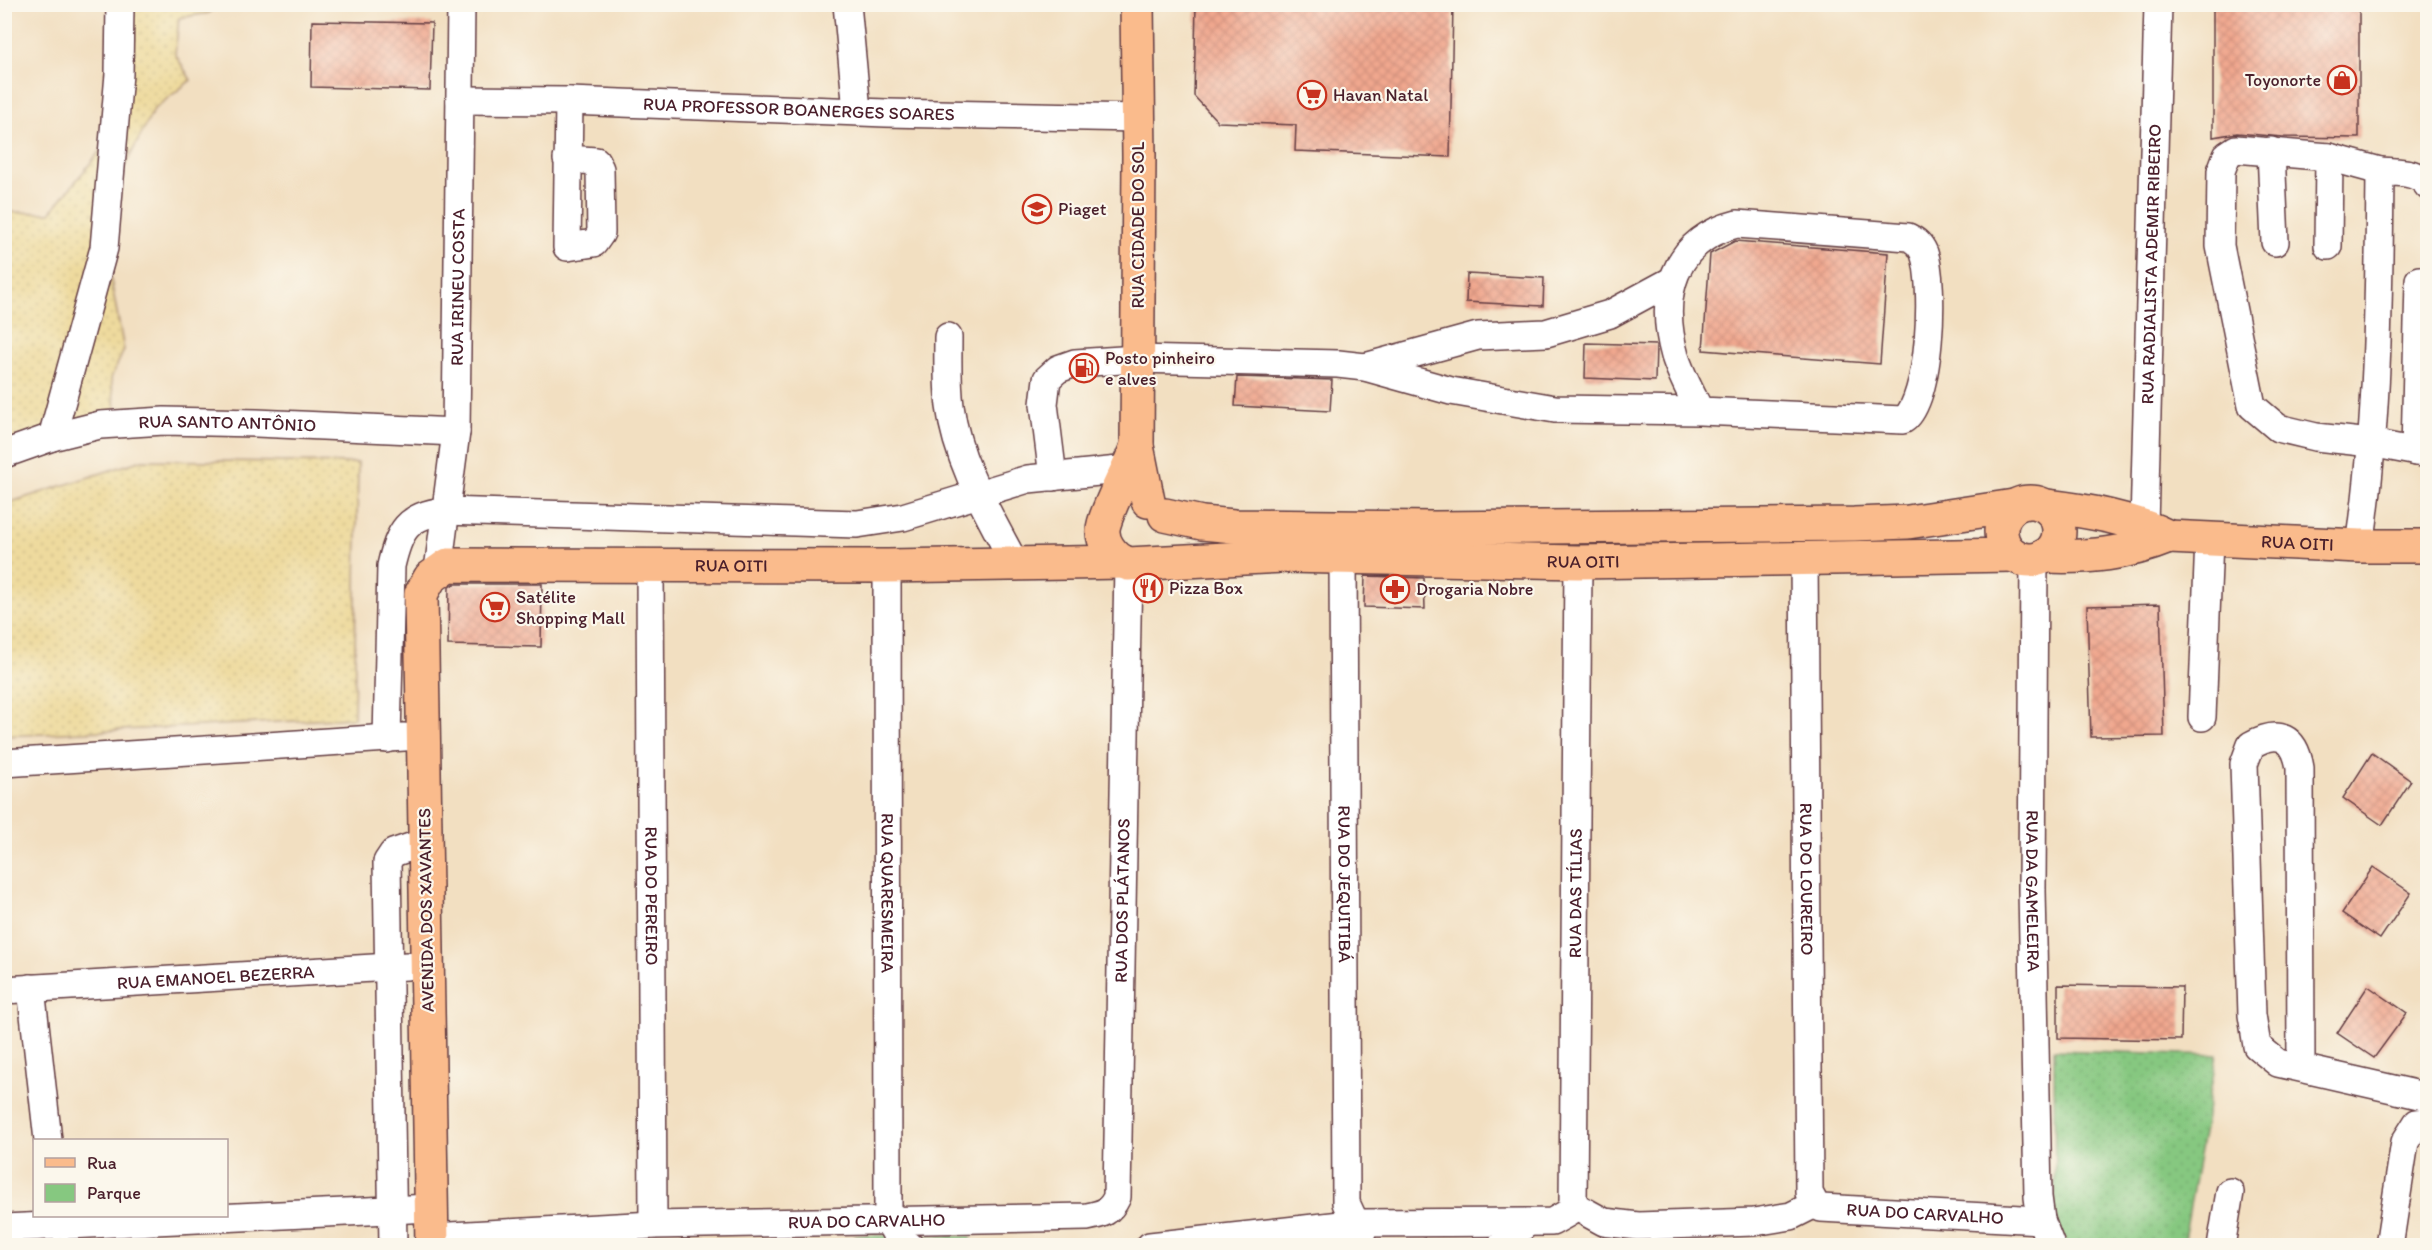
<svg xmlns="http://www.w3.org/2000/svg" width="2432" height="1250" font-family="Itim,sans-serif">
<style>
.green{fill:url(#green-dots);stroke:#687456;stroke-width:1.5}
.sand{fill:url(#sand-dots);stroke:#9c7c64;stroke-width:1.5}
.building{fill:url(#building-cross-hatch)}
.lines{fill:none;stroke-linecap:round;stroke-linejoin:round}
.minor-casing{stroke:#633c42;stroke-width:30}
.major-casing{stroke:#633c42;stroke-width:36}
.minor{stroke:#fff;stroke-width:27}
.major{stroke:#fabb8c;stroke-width:33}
.labels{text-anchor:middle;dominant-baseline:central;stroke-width:4.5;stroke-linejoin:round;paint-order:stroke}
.poi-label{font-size:18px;fill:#4a1f2b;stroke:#fbf7ec;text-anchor:start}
.street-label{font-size:18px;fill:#4a1f2b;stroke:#fbf7ec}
</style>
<defs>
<pattern id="green-dots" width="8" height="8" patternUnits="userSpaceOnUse" patternTransform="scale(1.5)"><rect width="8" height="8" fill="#86c880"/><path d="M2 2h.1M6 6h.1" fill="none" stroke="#75ab6f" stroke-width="1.8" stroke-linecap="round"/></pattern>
<pattern id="sand-dots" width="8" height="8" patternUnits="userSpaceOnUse" patternTransform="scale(1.5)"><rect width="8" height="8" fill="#eeda9e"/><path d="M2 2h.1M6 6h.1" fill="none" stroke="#cebb88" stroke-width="1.8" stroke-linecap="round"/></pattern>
<pattern id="building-cross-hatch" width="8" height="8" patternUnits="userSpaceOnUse" patternTransform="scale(1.5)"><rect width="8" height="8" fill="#f0a78e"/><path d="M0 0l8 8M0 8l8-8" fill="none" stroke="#cf8f7b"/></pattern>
</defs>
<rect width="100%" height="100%" fill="#fbf7ec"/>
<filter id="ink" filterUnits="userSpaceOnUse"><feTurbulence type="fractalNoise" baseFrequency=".0167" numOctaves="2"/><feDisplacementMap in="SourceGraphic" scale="12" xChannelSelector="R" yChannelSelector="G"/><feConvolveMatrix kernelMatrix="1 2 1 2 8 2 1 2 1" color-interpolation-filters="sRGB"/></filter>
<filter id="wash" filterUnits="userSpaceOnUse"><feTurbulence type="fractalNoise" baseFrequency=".008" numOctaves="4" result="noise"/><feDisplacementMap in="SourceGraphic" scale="24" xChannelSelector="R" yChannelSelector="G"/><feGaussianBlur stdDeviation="1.35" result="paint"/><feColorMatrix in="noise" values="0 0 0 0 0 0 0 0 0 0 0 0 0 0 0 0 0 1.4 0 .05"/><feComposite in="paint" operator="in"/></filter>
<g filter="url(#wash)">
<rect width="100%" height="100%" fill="#f2dfc1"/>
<g class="green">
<path d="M2054,1050l163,5 -34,190h-119l-9,-32z"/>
<path d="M855,1235l116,1v9h-116z"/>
</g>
<g class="sand">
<path d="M134,5h82l-7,8 -30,5 -4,36 16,26 -37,29 -34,67 -18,56 22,118 -13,28 5,37 -111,33v-236l45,1 60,-74z"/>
<path d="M142,460l216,3 -4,255 -349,18v-232z"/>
</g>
<g id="blocks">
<g class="building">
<path d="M1196,4h257l-3,153 -155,-6 1,-26 -78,-3 -24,-26z"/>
<path d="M2213,4h146v134l-76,-1 -46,-4 -24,4z"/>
<path d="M312,21l120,2 -2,67 -119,-3z"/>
<path d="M1735,241l153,12 -8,111 -177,-14 7,-96z"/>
<path d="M1467,274l77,4 -1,28 -77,-4z"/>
<path d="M1586,343l70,2 -1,36 -70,-3z"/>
<path d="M1237,377l95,3 -2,31 -95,-5z"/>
<path d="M1365,576l59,2 1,31 -61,-2z"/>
<path d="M454,584h88l-1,63 -93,-2 1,-58z"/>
<path d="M2160,604l4,132 -73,1 -4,-131z"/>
<path d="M2372,753l39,28 -29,44 -39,-27z"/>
<path d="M2373,867l38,26 -31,46 -38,-26z"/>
<path d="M2058,985l124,2 -1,53 -123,-2z"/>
<path d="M2368,986l39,27 -33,45 -37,-25z"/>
</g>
</g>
</g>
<g filter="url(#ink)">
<use href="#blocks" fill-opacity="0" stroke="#633c42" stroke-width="1.5"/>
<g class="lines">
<g class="minor-casing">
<g id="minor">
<path d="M847,4l10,107"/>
<path id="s1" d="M460,100l109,1 317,12 253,5"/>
<path d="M2271,151l4,91"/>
<path d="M567,159l29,2 4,8 1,64 -7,10 -27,4 2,-146"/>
<path d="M2380,171l-51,-14 -93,-8 -9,6 -6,16 -1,75 32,160 26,22 38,9 55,6 57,11"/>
<path d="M2328,246l1,-89"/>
<path d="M948,337c0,22 -1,46 2,69 7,56 38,107 64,156"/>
<path d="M1365,367l113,-31 68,-3 64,-19 61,-33"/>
<path d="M52,437l52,-189 15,-174 1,-70"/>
<path d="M2415,452l4,-172"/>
<path id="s2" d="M4,454l48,-17 48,-12 64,-4 92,2 200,9"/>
<path d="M1053,477l-9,-73 3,-25 11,-10 17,-6 62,-4 201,5 27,3 86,24 104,18 145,2 203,9c28,-18 32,-137 21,-167 -4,-9 -8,-12 -16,-16l-171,-13c-64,16 -79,72 -62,132 6,19 16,37 25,55"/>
<path id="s3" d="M2144,525l14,-521"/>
<path d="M2360,546c18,-123 19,-250 20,-375 17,2 38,-1 48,15"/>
<path id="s4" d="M1343,557l3,646 7,15 6,5 193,-1 16,-9 5,-8 5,-643"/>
<path id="s5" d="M1804,558l5,635 6,11 6,4 220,12"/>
<path id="s6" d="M2034,559l-2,331 6,307 3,23 10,26"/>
<path id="s7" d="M650,566l3,659"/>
<path id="s8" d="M887,566l1,654 10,18 12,8"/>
<path id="s9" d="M438,570l18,-138 5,-428"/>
<path d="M2202,717l7,-178"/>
<path d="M387,739l4,-173c8,-35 16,-51 54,-55l412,13 46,-7 125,-38 101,-10"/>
<path d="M4,763l400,-26"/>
<path d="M31,988l17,152"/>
<path id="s10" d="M4,990l403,-24"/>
<path d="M2301,1068l-1,-300c-5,-31 -21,-39 -49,-23l-7,19 8,251 5,31 21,17 150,34"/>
<path d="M1573,1205l31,17 34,4 116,-4 37,-6 24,-12"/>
<path d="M4,1228l427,-20"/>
<path id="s11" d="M432,1237l221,-12 434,-8c16,-3 23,-5 30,-20l11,-633"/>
<path d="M393,1246l-6,-384 6,-9 32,-11"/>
<path d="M1150,1246l209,-23 3,23"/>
<path d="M1501,1246l27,-24"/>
<path d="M2221,1246l9,-54"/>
<path d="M2389,1246l16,-104 12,-19 11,-1"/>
</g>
</g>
<g class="major-casing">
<g id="major">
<path d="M1137,4l2,152 -2,290 11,55"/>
<path id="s12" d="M1137,446c-9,26 -25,51 -33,78 -5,17 9,34 24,40l156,-8 294,6 436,-7"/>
<circle cx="2030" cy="531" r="29"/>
<path id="s13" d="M2046,506c43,5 84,12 123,31l191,9h68"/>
<path d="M1165,515l37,8 32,3 201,2 419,-4 54,-2 106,-16"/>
<path d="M2044,556c45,2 83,-2 125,-19"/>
<path id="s14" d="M432,1246l-11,-652 9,-16 18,-13 439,1 237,-4"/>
</g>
</g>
<use href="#minor" class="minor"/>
<use href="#major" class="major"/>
</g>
</g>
<defs>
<g id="shop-ring" transform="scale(1.5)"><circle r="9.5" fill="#fbf7ec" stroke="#c8321e" stroke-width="1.5"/><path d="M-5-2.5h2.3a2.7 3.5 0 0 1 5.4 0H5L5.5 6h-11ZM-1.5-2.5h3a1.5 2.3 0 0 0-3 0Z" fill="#c8321e"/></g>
<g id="supermarket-ring" transform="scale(1.5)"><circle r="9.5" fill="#fbf7ec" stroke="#c8321e" stroke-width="1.5"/><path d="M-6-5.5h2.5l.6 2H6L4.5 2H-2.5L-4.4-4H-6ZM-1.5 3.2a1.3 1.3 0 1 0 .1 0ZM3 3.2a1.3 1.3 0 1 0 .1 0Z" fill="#c8321e"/></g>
<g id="school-ring" transform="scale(1.5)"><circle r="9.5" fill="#fbf7ec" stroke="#c8321e" stroke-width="1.5"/><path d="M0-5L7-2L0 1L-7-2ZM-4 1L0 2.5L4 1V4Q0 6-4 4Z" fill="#c8321e"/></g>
<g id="fuel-ring" transform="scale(1.5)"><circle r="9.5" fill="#fbf7ec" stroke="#c8321e" stroke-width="1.5"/><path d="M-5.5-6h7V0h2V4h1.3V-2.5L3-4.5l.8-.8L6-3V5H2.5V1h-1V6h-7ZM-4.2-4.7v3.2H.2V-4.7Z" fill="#c8321e"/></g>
<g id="restaurant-ring" transform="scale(1.5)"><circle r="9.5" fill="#fbf7ec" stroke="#c8321e" stroke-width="1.5"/><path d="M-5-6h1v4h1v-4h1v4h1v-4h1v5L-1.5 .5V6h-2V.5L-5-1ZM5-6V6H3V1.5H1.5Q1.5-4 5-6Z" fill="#c8321e"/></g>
<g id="pharmacy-ring" transform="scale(1.5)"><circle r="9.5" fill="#fbf7ec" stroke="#c8321e" stroke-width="1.5"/><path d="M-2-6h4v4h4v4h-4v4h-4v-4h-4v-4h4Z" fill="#c8321e"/></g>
</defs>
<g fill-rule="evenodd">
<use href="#shop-ring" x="2342" y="80"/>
<use href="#supermarket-ring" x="1312" y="95"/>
<use href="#school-ring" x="1037" y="209"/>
<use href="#fuel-ring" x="1084" y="368"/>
<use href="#restaurant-ring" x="1148" y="588"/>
<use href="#pharmacy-ring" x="1395" y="589"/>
<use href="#supermarket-ring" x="495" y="607"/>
</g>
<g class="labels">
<g class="poi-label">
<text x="2321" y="80" text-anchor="end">Toyonorte</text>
<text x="1333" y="95">Havan Natal</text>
<text x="1058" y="209">Piaget</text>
<text x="1105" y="358">Posto pinheiro<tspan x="1105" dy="21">e alves</tspan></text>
<text x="1169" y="588">Pizza Box</text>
<text x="1416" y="589">Drogaria Nobre</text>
<text x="516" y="597">Satélite<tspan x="516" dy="21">Shopping Mall</tspan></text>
</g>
<g class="street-label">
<text stroke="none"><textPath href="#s1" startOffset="339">RUA PROFESSOR BOANERGES SOARES</textPath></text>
<text transform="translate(1138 225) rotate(-90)">RUA CIDADE DO SOL</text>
<text stroke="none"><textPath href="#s3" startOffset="261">RUA RADIALISTA ADEMIR RIBEIRO</textPath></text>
<text stroke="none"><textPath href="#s9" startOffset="284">RUA IRINEU COSTA</textPath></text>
<text stroke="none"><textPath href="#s2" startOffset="228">RUA SANTO ANTÔNIO</textPath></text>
<text stroke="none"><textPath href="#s13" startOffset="256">RUA OITI</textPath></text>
<text stroke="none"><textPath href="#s12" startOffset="591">RUA OITI</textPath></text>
<text stroke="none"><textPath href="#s14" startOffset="976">RUA OITI</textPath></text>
<text stroke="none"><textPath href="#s5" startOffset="321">RUA DO LOUREIRO</textPath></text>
<text stroke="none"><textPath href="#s4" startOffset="327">RUA DO JEQUITIBÁ</textPath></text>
<text stroke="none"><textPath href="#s6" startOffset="332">RUA DA GAMELEIRA</textPath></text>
<text stroke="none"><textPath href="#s4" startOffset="1203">RUA DAS TÍLIAS</textPath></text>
<text stroke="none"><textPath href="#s8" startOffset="327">RUA QUARESMEIRA</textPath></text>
<text stroke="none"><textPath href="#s7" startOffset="330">RUA DO PEREIRO</textPath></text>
<text stroke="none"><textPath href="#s11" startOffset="990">RUA DOS PLÁTANOS</textPath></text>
<text transform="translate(426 910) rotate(-91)">AVENIDA DOS XAVANTES</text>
<text stroke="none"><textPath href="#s10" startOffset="212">RUA EMANOEL BEZERRA</textPath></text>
<text stroke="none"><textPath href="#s5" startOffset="759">RUA DO CARVALHO</textPath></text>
<text stroke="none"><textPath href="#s11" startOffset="435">RUA DO CARVALHO</textPath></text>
</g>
</g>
<rect width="2432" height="1250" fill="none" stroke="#fbf7ec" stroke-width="24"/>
<rect x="33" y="1139" width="195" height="78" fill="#fbf7ec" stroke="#b4a19f" stroke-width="1.5"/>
<rect x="45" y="1158" width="30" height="9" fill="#fabb8c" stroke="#b4a19f" stroke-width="1.5"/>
<text x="87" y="1169" font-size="18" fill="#4a1f2b">Rua</text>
<rect x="45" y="1184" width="30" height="18" fill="#86c880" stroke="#b4a19f" stroke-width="1.5"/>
<text x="87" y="1199" font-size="18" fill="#4a1f2b">Parque</text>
</svg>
